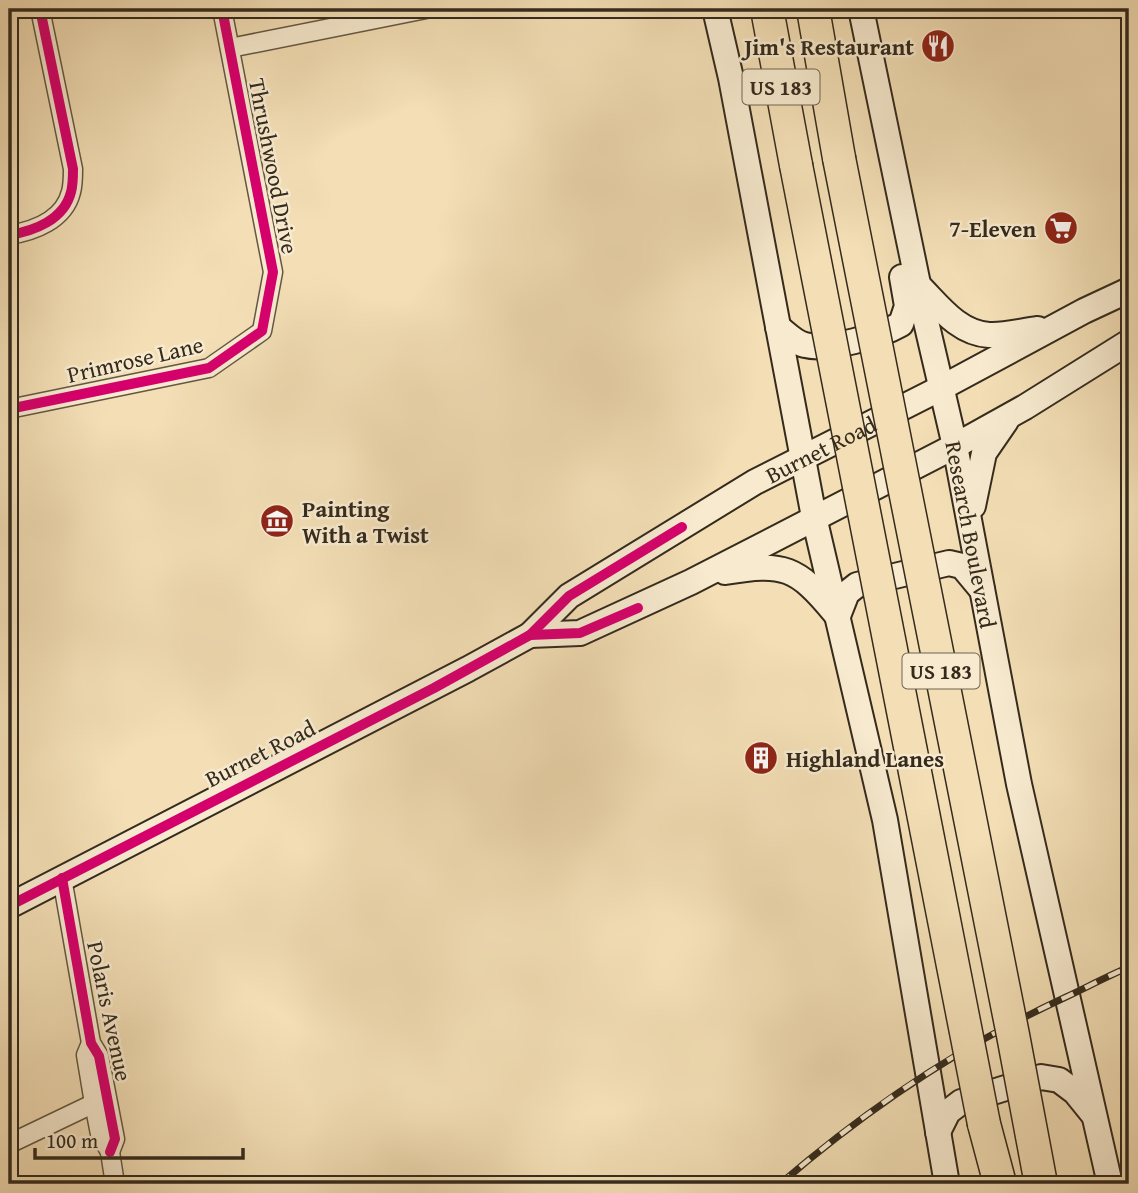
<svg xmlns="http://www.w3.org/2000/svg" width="1138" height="1193" font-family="'Gentium Book Plus',serif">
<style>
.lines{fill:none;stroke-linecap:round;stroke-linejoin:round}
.minor-casing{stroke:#645843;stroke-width:21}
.secondary-casing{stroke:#352b1d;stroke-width:28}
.motorway-casing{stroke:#352b1d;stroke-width:35}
.minor{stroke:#f7eacf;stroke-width:18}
.secondary{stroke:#f7eacf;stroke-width:24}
.motorway{stroke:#f3deb5;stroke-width:32}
.rail-casing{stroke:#352b1d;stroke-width:7}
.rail{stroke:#f7eacf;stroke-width:4.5;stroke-dasharray:13;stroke-linecap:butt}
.motorway-bridge-casing{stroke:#352b1d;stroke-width:35;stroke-linecap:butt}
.motorway-bridge{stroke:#f3deb5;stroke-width:32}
.cycleway-casing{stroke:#f7eacf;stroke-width:15}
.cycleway{stroke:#d6006c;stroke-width:10}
.labels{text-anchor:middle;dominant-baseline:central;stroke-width:5;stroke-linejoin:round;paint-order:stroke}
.shield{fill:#f7eacf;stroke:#6f6452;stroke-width:2}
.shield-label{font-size:21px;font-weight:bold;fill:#352b1d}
.poi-label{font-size:23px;font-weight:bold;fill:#352b1d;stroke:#f7eacf;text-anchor:end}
.street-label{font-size:23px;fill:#352b1d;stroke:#f7eacf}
</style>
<rect width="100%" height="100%" fill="#f3deb5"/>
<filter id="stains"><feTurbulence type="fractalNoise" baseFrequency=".00286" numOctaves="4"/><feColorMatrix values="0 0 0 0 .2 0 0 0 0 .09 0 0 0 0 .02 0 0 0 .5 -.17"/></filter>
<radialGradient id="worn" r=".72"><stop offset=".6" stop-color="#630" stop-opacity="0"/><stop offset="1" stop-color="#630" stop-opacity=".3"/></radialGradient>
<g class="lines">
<g class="minor-casing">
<g id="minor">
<path d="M230,48l196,-39"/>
<path d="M9,235c25,-4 55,-15 62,-43 2,-7 2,-15 2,-23l-33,-160"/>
<path d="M9,409l200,-41 53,-37 11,-59 -51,-263"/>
<path d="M62,878l29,165 8,13 16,83 -5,13"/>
<path d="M91,1043l-5,12 8,48 6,31 10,18 5,32"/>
<path d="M9,1144l94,-45"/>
</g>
</g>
<g class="secondary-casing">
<g id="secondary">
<path d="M715,9l16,69 83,439 71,303 62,364"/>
<path id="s1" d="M861,9l63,304 31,133 64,338 91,400"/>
<path d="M919,286c20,20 39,47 70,49 15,1 33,-4 49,-6"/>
<path d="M778,327c8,6 17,16 27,18 23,6 75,-9 96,-21l6,-18 -5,-29"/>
<path d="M973,506l11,-53 22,-32"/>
<path d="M725,572c59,-10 72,-5 110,41"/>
<path d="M838,616l9,-23 10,-8 92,-22 13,3 20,24"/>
<path d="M530,635l50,-2 111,-51 264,-136 70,-39 104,-65"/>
<path id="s2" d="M9,906l459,-237 62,-34 39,-39 186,-114 186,-94 143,-77 45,-21"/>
<path d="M938,1132l10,-20 13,-10 80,-25 18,3 16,12 17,21"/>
</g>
</g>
<g class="motorway-casing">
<g id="motorway">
<path d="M767,9l29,156"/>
<path d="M813,9l26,149"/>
<path d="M984,1124l16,60"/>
</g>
</g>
<use href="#minor" class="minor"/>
<use href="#secondary" class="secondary"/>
<use href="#motorway" class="motorway"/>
<g class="rail-casing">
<path id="rail" d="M780,1184c88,-76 180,-138 286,-187 21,-10 42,-21 63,-30"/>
</g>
<use href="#rail" class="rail"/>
<g class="motorway-bridge-casing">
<g id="motorway-bridge">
<path d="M839,158l174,877 28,149"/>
<path d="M796,165l188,959"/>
</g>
</g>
<use href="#motorway-bridge" class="motorway-bridge"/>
<g class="cycleway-casing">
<g id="cycleway">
<path d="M9,235c25,-4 55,-15 62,-43 2,-7 2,-15 2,-23l-33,-160"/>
<path d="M9,409l200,-41 53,-37 11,-59 -51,-263"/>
<path d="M530,635l50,-2 58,-25"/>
<path d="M62,878l29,165 8,13 16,83 -5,13"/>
<path d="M9,906l425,-218 96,-53 39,-39 113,-69"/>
</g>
</g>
<use href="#cycleway" class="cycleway"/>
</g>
<defs>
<g id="restaurant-disc" transform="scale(1.75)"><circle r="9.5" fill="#8f2418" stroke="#f7eacf"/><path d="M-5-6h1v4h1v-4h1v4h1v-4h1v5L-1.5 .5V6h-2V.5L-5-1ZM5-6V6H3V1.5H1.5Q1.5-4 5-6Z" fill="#fff"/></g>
<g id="supermarket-disc" transform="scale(1.75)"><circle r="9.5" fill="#8f2418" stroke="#f7eacf"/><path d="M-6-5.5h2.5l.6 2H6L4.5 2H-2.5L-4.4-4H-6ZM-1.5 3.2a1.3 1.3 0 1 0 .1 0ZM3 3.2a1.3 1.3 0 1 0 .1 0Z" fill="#fff"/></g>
<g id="museum-disc" transform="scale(1.75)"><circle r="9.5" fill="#8f2418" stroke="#f7eacf"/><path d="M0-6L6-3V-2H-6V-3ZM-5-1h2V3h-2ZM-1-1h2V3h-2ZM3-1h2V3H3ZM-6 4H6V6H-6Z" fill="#fff"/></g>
<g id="building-disc" transform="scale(1.75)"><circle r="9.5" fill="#8f2418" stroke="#f7eacf"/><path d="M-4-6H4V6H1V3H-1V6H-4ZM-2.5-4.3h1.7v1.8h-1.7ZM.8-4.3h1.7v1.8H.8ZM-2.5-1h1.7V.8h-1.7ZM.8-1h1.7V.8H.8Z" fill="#fff"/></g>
</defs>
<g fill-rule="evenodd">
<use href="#restaurant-disc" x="938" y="46"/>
<use href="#supermarket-disc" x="1061" y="228"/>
<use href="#museum-disc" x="277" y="521"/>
<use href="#building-disc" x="761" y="758"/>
</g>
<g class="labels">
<g class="shield">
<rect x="742.5" y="69.5" width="77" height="35" rx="5"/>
<rect x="902.5" y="653.5" width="77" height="35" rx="5"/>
</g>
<g class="shield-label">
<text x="781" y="87">US 183</text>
<text x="941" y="671">US 183</text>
</g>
<g class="poi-label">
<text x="914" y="46">Jim's Restaurant</text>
<text x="1036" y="228">7-Eleven</text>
<text x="302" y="508" text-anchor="start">Painting<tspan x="302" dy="26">With a Twist</tspan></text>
<text x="786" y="758" text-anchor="start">Highland Lanes</text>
</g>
<g class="street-label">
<text transform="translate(274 166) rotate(79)">Thrushwood Drive</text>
<text transform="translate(135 359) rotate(-13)">Primrose Lane</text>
<text stroke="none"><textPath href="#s2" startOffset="934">Burnet Road</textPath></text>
<text stroke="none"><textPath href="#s1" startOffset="537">Research Boulevard</textPath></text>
<text transform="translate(260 753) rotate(-27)">Burnet Road</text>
<text transform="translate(110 1011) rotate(78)">Polaris Avenue</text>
</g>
</g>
<rect width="1138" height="1193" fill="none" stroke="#f3deb5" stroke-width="35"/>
<rect x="10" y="10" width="1117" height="1172" fill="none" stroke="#352b1d" stroke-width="3.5"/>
<rect x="18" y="18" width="1103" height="1158" fill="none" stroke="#352b1d" stroke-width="2"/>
<path d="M35 1148v10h208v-10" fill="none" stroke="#352b1d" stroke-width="3.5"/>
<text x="46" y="1148" font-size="21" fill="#352b1d" stroke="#f7eacf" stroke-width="5" paint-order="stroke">100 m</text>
<rect width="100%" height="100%" filter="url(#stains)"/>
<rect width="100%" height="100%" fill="url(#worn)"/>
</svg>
